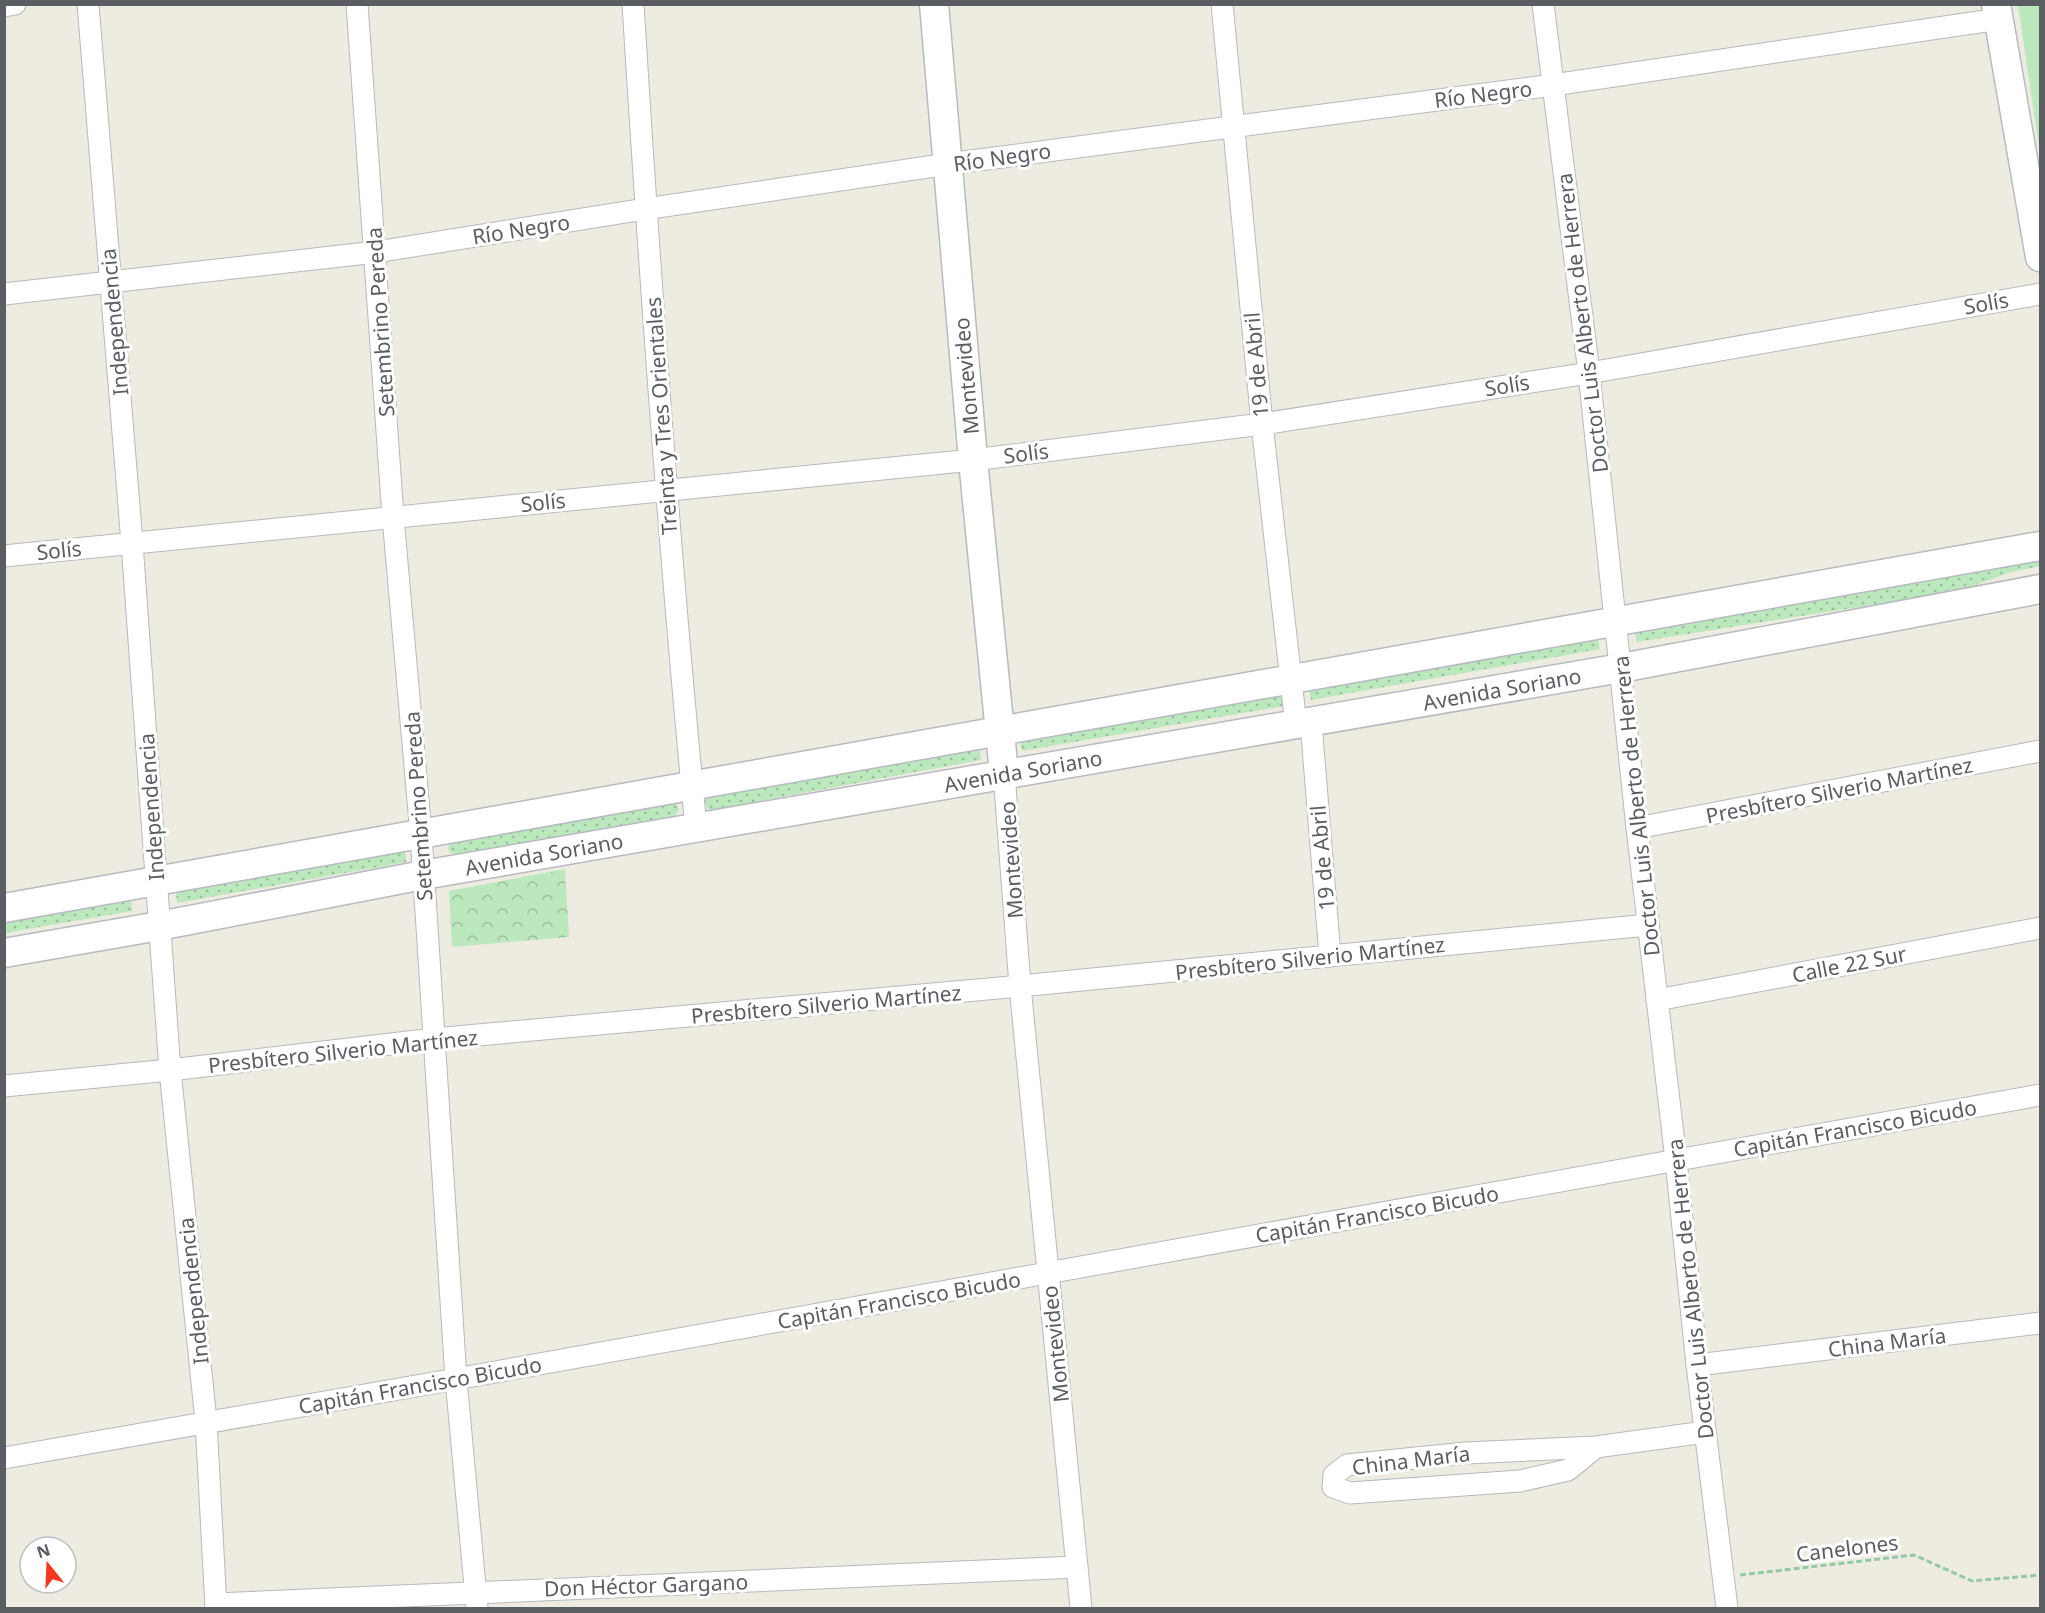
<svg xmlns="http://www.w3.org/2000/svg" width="2045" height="1613" font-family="'Noto Sans',sans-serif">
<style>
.grass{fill:url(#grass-dots)}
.park{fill:url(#park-crowns)}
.pitch{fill:#bbe8bd}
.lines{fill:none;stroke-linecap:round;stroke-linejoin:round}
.street-casing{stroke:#b7b9bf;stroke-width:23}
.secondary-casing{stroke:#b7bbc1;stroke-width:31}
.path{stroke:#94c9a5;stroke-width:3;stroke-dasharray:6 3;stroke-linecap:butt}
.street{stroke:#fff;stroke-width:21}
.secondary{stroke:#fff;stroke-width:28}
.labels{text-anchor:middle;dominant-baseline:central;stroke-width:6;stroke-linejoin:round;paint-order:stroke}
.street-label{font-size:21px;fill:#5a5e63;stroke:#fff}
</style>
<defs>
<pattern id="grass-dots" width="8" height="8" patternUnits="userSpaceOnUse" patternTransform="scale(1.5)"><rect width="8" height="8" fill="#bbe8bd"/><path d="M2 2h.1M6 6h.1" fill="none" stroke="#9bbf9d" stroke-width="1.8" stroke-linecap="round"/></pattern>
<pattern id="park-crowns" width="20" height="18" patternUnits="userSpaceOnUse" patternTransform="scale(1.5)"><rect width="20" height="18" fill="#bbe8bd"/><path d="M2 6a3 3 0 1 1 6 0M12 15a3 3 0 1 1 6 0" fill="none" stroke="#9bbf9d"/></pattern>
</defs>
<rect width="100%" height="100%" fill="#eeebe1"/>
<g class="grass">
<path d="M2040,558v8l-29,6 -52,19 -322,51 -3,-17z"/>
<path d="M1597,633l3,16 -289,51 -3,-17z"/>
<path d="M1282,690l2,16 -262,45 -3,-16z"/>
<path d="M979,747l2,13 -270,50 -3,-1 -3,-6 1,-6z"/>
<path d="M675,802l4,7 -4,7 -218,39 -7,-3 -2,-4 3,-6z"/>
<path d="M405,846l1,16 -229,41 -2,-17z"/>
<path d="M131,894l1,17 -127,22v-16z"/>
</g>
<path class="park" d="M565,869l4,68 -117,10 -3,-56z"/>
<path class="pitch" d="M2018,5h22v148z"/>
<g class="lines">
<g class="street-casing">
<g id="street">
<path d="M88,4l44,539 38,527 36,351 10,187"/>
<path d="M357,4l36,513 28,317 35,545 21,229"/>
<path d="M633,4c17,275 36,549 63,823"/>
<path d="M1222,4l40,420 34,301"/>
<path d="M1543,4l46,369 48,455 39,332 21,205 30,243"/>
<path d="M4,6l11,-2"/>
<path d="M4,294l372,-42 269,-43 303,-45 605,-79 446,-66"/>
<path d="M4,556l969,-96 289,-36 327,-51 451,-79"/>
<path d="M1311,723l19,233"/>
<path d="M1004,773l16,213 61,622"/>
<path d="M1637,828l403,-77"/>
<path d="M1657,1000l383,-72"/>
<path d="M4,1086l166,-16 264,-31 586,-53 628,-61"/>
<path d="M1697,1365l343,-42"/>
<path d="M1596,1447l-28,23 -48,11 -170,12 -17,-6 1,-12 13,-10 119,-12 130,-6 109,-15"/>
<path d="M4,1458l452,-79 1584,-284"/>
<path d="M216,1604l861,-37"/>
</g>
</g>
<g class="secondary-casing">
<g id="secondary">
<path d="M934,4l39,456 31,313"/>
<path d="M1996,4l44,253"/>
<path d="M4,908l2036,-362"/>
<path d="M4,953l155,-27 264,-51 1198,-207 419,-79"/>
</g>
</g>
<path class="path" d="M1740,1575l174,-20 58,26 68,-6"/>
<use href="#street" class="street"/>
<use href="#secondary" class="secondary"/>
</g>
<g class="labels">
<g class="street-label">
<text transform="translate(1483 94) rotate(-7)">Río Negro</text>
<text transform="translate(1002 157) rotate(-8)">Río Negro</text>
<text transform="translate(521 229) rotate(-9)">Río Negro</text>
<text transform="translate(1986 303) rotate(-10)">Solís</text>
<text transform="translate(114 322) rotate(-95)">Independencia</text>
<text transform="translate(380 322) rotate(-94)">Setembrino Pereda</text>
<text transform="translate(1582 323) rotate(-97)">Doctor Luis Alberto de Herrera</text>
<text transform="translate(1256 365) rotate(-95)">19 de Abril</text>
<text transform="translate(966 376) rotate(-95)">Montevideo</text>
<text transform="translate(1507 385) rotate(-9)">Solís</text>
<text transform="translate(661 416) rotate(-94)">Treinta y Tres Orientales</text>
<text transform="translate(1026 453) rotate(-7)">Solís</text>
<text transform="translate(543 502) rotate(-6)">Solís</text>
<text transform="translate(59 550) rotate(-6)">Solís</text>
<text transform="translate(1502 689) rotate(-10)">Avenida Soriano</text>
<text transform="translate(1023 771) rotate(-10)">Avenida Soriano</text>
<text transform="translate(1839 790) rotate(-11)">Presbítero Silverio Martínez</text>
<text transform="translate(418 806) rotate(-94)">Setembrino Pereda</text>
<text transform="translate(1636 806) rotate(-96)">Doctor Luis Alberto de Herrera</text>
<text transform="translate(151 807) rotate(-94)">Independencia</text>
<text transform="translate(544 854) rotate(-10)">Avenida Soriano</text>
<text transform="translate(1322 858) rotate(-95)">19 de Abril</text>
<text transform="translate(1011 860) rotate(-94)">Montevideo</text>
<text transform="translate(1310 958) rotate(-6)">Presbítero Silverio Martínez</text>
<text transform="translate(1849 964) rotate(-11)">Calle 22 Sur</text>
<text transform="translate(826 1004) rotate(-5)">Presbítero Silverio Martínez</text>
<text transform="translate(343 1051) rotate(-6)">Presbítero Silverio Martínez</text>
<text transform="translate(1855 1128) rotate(-10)">Capitán Francisco Bicudo</text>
<text transform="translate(1377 1214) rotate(-10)">Capitán Francisco Bicudo</text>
<text transform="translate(1690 1289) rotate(-96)">Doctor Luis Alberto de Herrera</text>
<text transform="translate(193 1291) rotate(-96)">Independencia</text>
<text transform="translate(899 1300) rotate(-10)">Capitán Francisco Bicudo</text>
<text transform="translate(1887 1342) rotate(-7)">China María</text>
<text transform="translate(1055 1344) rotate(-96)">Montevideo</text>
<text transform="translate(420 1385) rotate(-10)">Capitán Francisco Bicudo</text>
<text transform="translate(1411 1460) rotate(-7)">China María</text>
<text transform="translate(1847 1548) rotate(-7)">Canelones</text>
<text transform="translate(646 1585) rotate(-2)">Don Héctor Gargano</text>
</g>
</g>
<rect width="2045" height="1613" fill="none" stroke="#5a5e63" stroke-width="12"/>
<g transform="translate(48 1565) rotate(342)"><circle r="28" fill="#ffffff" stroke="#bdbfc1" stroke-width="1.5"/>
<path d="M0-4.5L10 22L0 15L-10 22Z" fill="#f53820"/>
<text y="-9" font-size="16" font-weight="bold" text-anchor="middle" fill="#5a5e63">N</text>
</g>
</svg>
